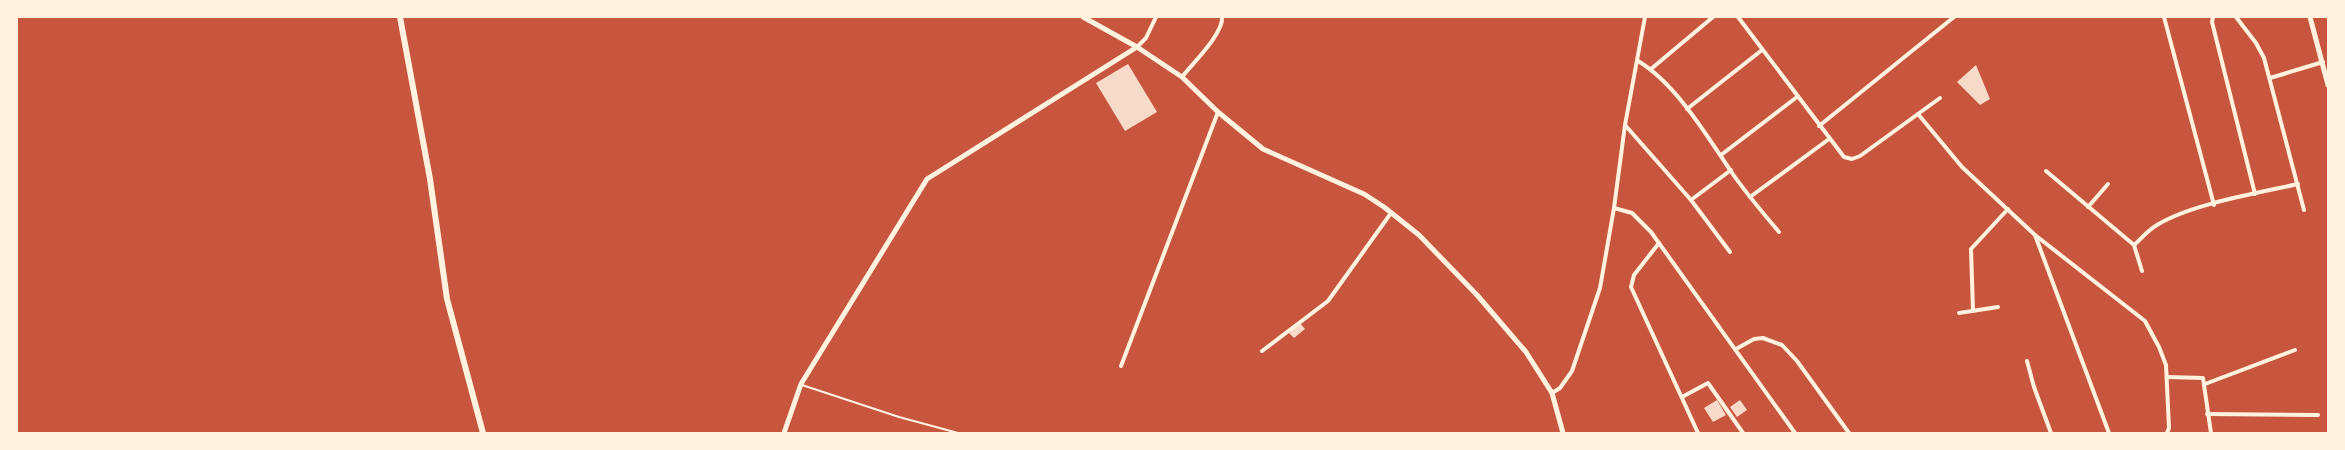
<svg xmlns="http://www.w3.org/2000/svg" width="2345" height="450" font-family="Lato,sans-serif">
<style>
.building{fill:#f7dbc8}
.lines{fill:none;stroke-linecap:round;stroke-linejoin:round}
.service{stroke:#fff3e0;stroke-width:2}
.minor{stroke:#fff3e0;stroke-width:4}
.tertiary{stroke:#fff3e0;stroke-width:5}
.secondary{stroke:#fff3e0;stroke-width:6}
</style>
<rect width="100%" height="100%" fill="#c8553d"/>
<g class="building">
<path d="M1128,64l29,48 -32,19 -29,-48z"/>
<path d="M1976,65l14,34 -10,6 -23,-23z"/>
<path d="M1300,323l5,6 -11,9 -5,-5z"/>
<path d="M1717,400l9,15 -13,7 -9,-14z"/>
<path d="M1740,400l7,10 -10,7 -7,-10z"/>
</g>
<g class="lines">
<path class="service" d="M802,385l97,32 59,16"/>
<g class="minor">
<path d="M1738,17l106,140 8,2 8,-3 80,-58"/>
<path d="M2164,17l50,188"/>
<path d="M2213,17l-1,5 43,172"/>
<path d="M2236,17l20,26 8,15 40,152"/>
<path d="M1137,47l9,-9 10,-21"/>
<path d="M1638,61c37,22 68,73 92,109 15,22 32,42 49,62"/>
<path d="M1651,69l62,-52"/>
<path d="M1182,77c10,-13 42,-44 40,-60"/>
<path d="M2270,78l53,-16"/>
<path d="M1687,109l75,-59"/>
<path d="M1918,114l44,53 73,68 110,86 14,26 7,18 3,63 -2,5"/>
<path d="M1625,125l66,75 39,52"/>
<path d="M1819,126l135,-109"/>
<path d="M1721,155l76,-58"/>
<path d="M2046,171l88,74 8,26"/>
<path d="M1750,197l79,-58"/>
<path d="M1691,200l40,-30"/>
<path d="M2088,207l20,-23"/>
<path d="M1614,208l18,5 19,19 144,201"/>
<path d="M2035,235l74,198"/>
<path d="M1659,243l-25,32 -3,12 67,146"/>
<path d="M2134,245c8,-7 14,-15 23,-20 34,-21 101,-32 141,-41"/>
<path d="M1973,311l-2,-62 37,-40"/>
<path d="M1959,313l39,-6"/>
<path d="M1736,349l18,-10 9,-1 19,7 15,16 52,72"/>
<path d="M1262,351l66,-50 63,-88"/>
<path d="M2027,361l7,26 17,46"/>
<path d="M1121,366l97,-254"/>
<path d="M2167,377l36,1 8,55"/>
<path d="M2205,384l90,-34"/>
<path d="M1552,393l8,-5 12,-17 28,-83 14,-80 11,-83 20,-108"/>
<path d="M1682,397l26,-14 35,50"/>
<path d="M2207,414l111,1"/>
</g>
<g class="tertiary">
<path d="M1083,17l54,30 45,30 36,35 45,37 101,45 20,13 35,28 58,60 49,57 26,41 11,40"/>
<path d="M2310,17l18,68"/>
<path d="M784,433l17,-49 126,-205 210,-132"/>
</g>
<path class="secondary" d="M400,17l30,162 17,120 36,134"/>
</g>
<rect width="2345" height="450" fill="none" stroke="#fff3e0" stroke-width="36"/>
</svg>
